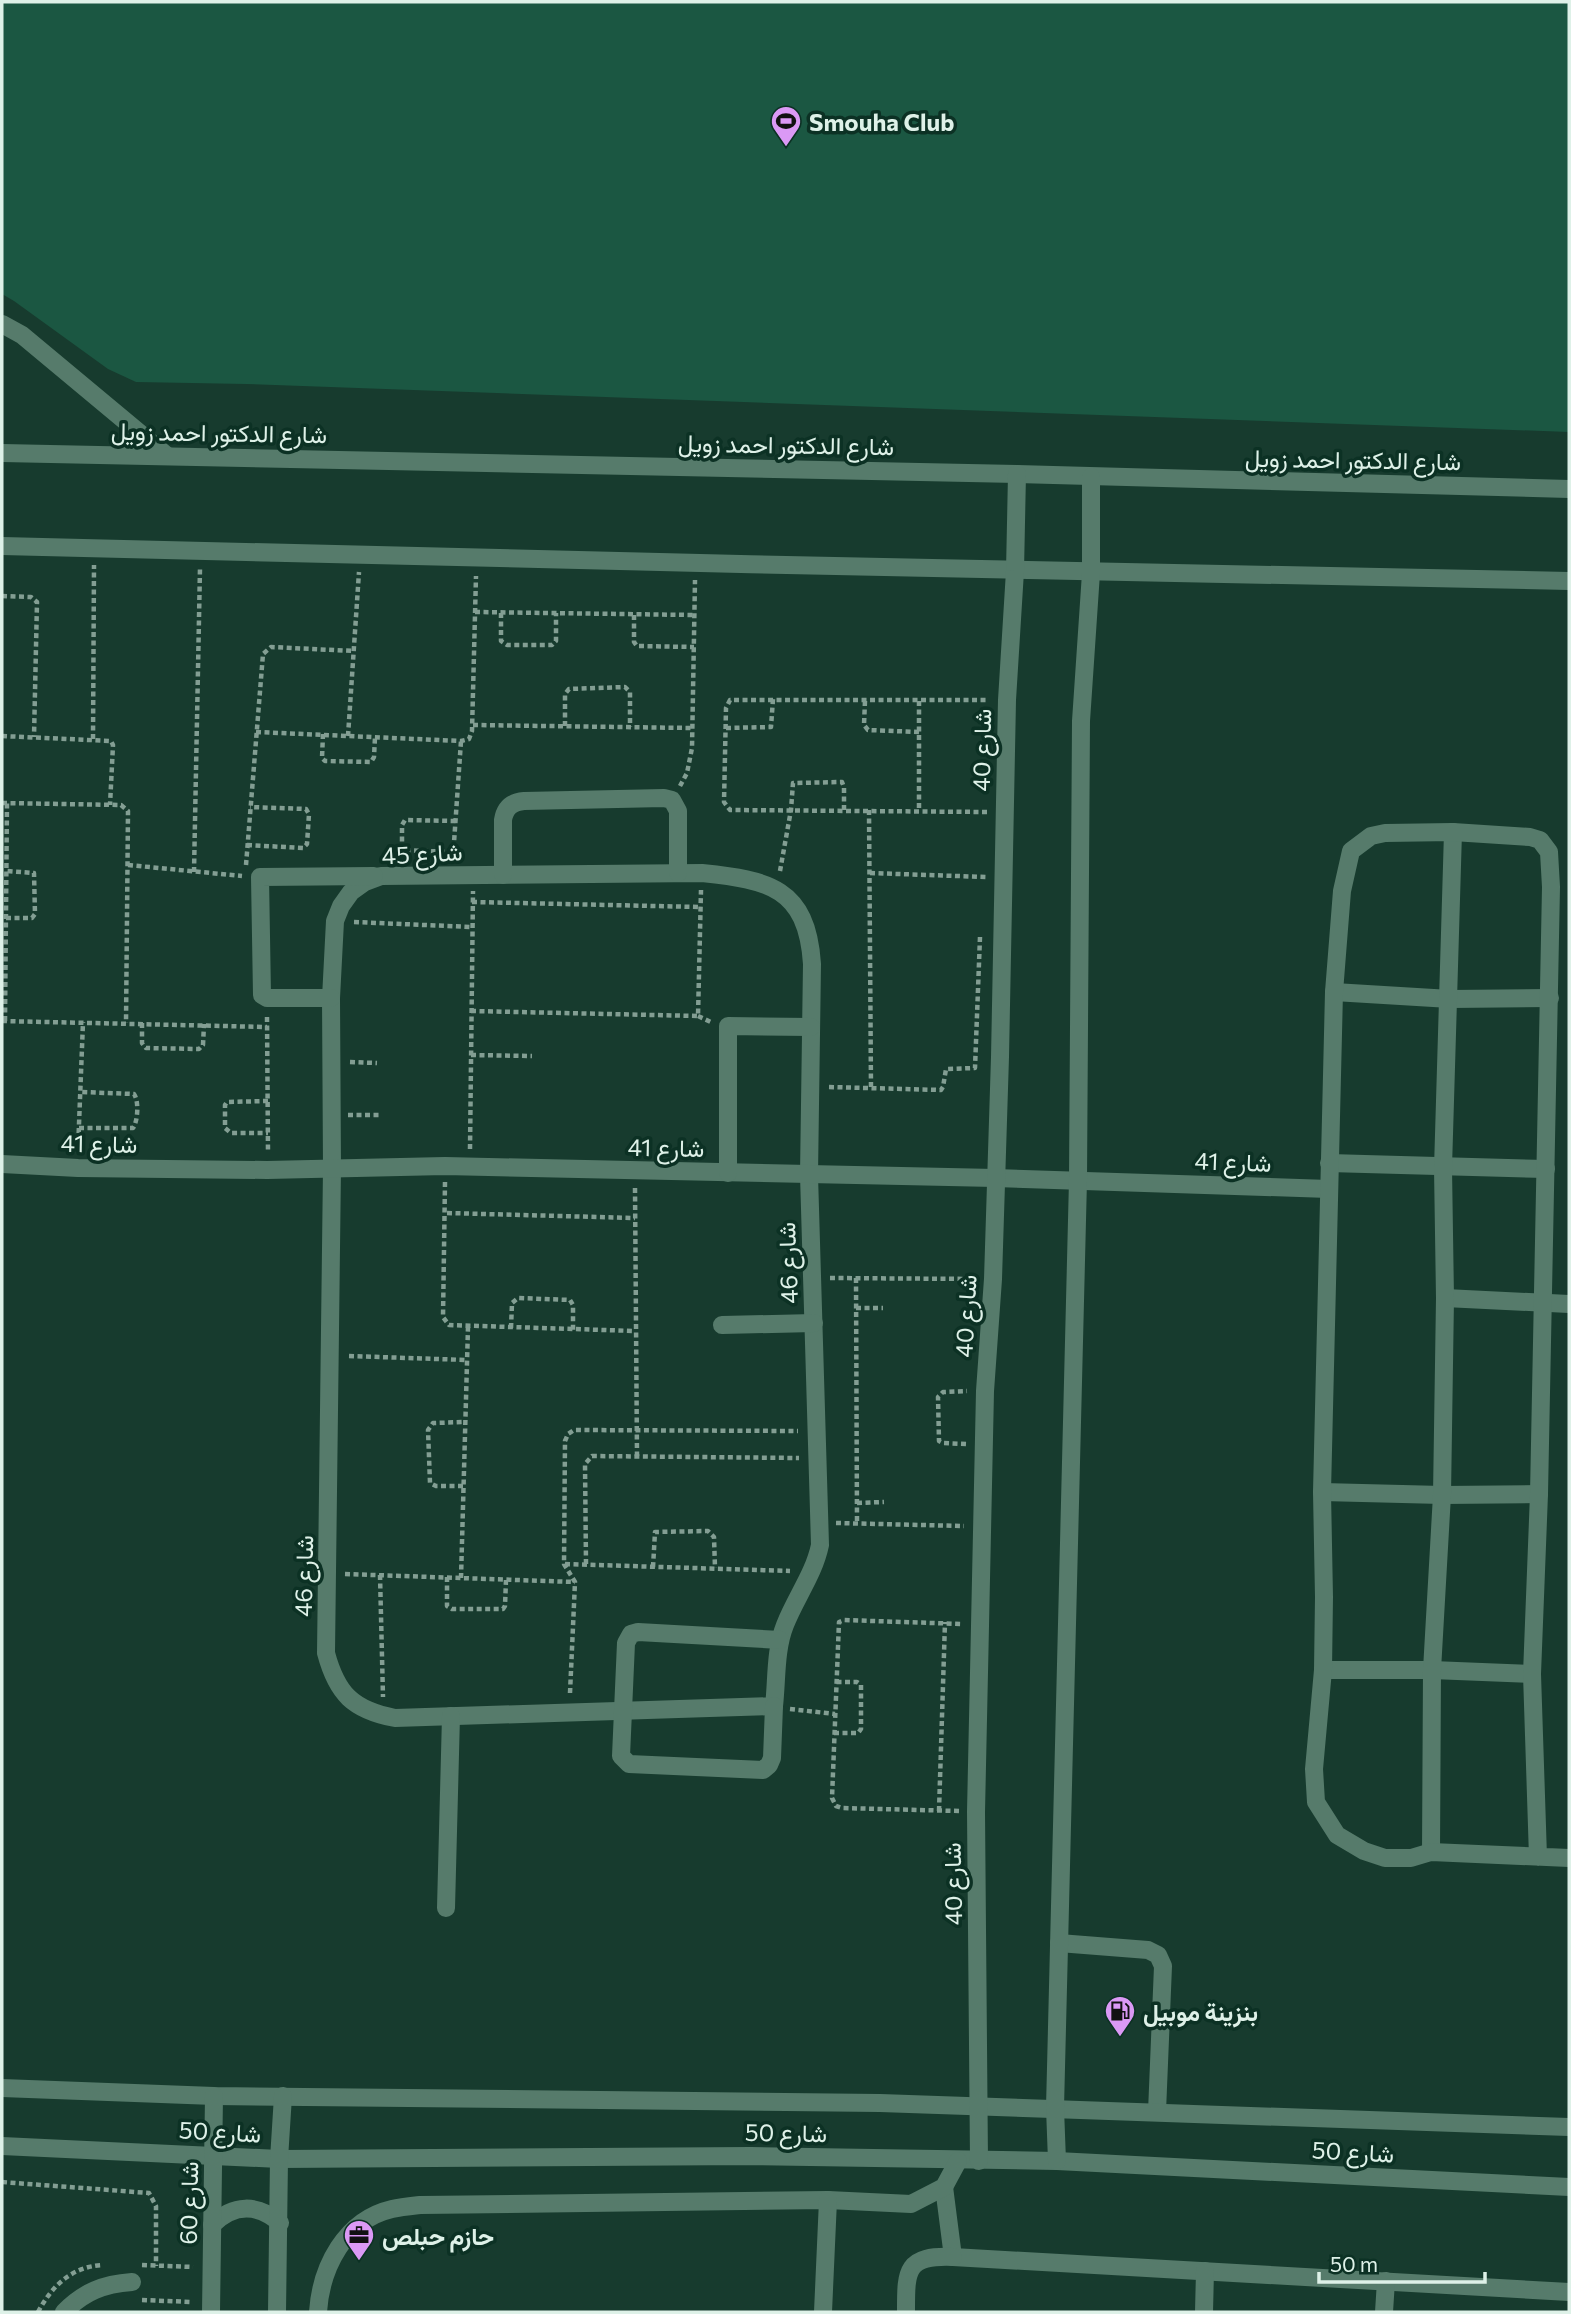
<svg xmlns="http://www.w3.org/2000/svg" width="1571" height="2314" font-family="Commissioner,Vazirmatn,sans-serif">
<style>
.pitch{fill:#1b5742}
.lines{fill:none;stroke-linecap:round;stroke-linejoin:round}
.path{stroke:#839e93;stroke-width:4.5;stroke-dasharray:5 3.5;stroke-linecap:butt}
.minor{stroke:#567b6b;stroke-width:18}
.labels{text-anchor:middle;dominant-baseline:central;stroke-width:7;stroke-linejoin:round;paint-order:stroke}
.poi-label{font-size:24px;font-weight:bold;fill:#def1e8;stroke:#0c3124;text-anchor:start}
.street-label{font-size:24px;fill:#def1e8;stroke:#0c3124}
</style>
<rect width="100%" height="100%" fill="#173b2e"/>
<path class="pitch" d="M2,2h1567v430l-1323,-48 -110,-2 -28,-13 -94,-68 -12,-7z"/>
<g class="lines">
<g class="path">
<path d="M2,596l29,1 6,5 -3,135"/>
<path d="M475,612l219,3"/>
<path d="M501,613v28l6,4h45l4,-4v-28"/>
<path d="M634,615v27l3,4 57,1"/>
<path d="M865,701l-1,24 4,5 51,2"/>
<path d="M919,701v109"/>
<path d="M473,725l219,3"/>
<path d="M565,726v-32l4,-5 56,-2 5,5v35"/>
<path d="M726,728l45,-1 2,-28"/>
<path d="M256,732l205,9 8,-2 3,-8 4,-155"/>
<path d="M323,734l-1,24 3,3 46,1 3,-5 1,-20"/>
<path d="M2,736l109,5 2,4 -3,60"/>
<path d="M348,736l11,-164"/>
<path d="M93,739l1,-174"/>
<path d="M680,786l7,-13 5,-25 3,-168"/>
<path d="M2,803l119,2 7,6 -2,212"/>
<path d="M869,810l2,278"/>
<path d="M987,812l-257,-2 -6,-8 2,-94 4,-8h258"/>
<path d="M247,845l56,3 4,-4 2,-30 -3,-5 -56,-2"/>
<path d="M453,852l-51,-2v-25l3,-5 51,1"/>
<path d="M453,857l8,-116"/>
<path d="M128,865l114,11"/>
<path d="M246,865l17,-211 8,-7 83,4"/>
<path d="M780,871l11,-61 2,-27 49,-1 2,5v23"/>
<path d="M194,872l6,-304"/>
<path d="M870,873l116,4"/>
<path d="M472,902l228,5"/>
<path d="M6,918h26l3,-4 -1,-41 -27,-2"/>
<path d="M354,922l118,5"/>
<path d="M471,1011l227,5 3,-126"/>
<path d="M698,1016l15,7"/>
<path d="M267,1017l1,135"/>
<path d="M2,1021l265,6"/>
<path d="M5,1021l2,-218"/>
<path d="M142,1023v20l4,5 53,1 4,-4 1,-21"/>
<path d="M471,1055l61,1"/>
<path d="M350,1062l27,1"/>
<path d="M829,1087l112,3 2,-3 3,-18 29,-1 5,-131"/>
<path d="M268,1101l-41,1 -2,3v23l6,5h37"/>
<path d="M348,1115h34"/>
<path d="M79,1128h54c5,-7 6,-27 1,-34l-53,-2"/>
<path d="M470,1149l3,-258"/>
<path d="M78,1150l5,-128"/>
<path d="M445,1182l-2,135 6,8 186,6"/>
<path d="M635,1188l2,268"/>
<path d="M447,1213l188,5"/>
<path d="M830,1278l146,1"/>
<path d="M856,1278l1,245"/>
<path d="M856,1308h27"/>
<path d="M511,1328l1,-25 6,-5 52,2 3,5v25"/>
<path d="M349,1356l118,4"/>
<path d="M966,1444l-23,-1 -4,-2 -1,-44 5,-5 24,-1"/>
<path d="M463,1486h-27l-6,-3 -2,-53 5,-7 32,-1"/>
<path d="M857,1503l27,-1"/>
<path d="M836,1523l128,3"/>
<path d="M565,1564l225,7"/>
<path d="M586,1564l-1,-100 7,-8 207,2"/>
<path d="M653,1567l2,-35 53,-1 6,6 1,31"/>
<path d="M345,1574l230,8"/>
<path d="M380,1575l3,122"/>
<path d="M447,1577v29l5,3h51l2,-3 1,-26"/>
<path d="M461,1578l7,-251"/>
<path d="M570,1693l5,-111 -11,-18 1,-123 3,-7 6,-4 224,1"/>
<path d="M790,1709l45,5"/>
<path d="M834,1733h24l3,-4v-44l-4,-3h-21"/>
<path d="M939,1811l6,-189"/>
<path d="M959,1811l-117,-3 -6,-2 -4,-8 7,-176 5,-2 118,4"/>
<path d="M2,2182l147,11 7,13v60"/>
<path d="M142,2265l51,2"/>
<path d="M142,2300l50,2"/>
<path d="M38,2312c14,-26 33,-45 64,-47"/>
</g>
<g class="minor">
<path d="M2,324l20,11 144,120"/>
<path d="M2,453l1015,21 552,15"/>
<path d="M2,546c522,13 1045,26 1567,35"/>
<path d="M702,873c66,7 105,14 110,91l-3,211 11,370c-6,29 -24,52 -35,80 -10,25 -8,55 -11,81l-379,12c-42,-8 -58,-24 -69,-65l6,-485 -1,-170 4,-77 6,-15 10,-14 14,-10 16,-6z"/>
<path d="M503,875v-55c2,-12 9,-18 21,-19l140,-3 8,2 6,11v62"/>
<path d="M1334,992l116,7 100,-1"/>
<path d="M331,998h-64l-5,-3 -2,-118 114,-1"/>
<path d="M1329,1163l217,6"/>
<path d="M2,1164l76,4 189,2 178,-4 550,12 334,11"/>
<path d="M728,1173v-147l83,1"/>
<path d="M1445,1298l124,6"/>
<path d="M722,1325l92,-2"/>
<path d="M1322,1492l120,3 97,-1"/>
<path d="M1323,1670h109l100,4"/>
<path d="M774,1706l-2,52 -3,7 -6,5 -134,-6 -8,-8 5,-113 5,-9 7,-2 142,8"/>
<path d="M1431,1852l1,-182 10,-175 3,-197 -2,-130 10,-336"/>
<path d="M1538,1857l-6,-183 7,-180 12,-607 -2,-35 -9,-12 -10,-3 -77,-5 -68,1 -14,3 -20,15 -9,40 -8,101 -12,500 2,105 -1,73 -9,99 2,33 21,33 27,16 21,7h26l20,-6 138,6"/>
<path d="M446,1908l5,-192"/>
<path d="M1059,1943l89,7 10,5 5,11 -6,146"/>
<path d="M2,2088l212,8 666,7 689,24"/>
<path d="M2,2146l277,13 472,-3 306,5 512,26"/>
<path d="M979,2161l-3,-349 4,-186 5,-235 8,-112 7,-222 7,-357 8,-129 2,-97"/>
<path d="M1057,2161l-2,-53 23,-928 3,-459 10,-148v-96"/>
<path d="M944,2187l9,70 616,35"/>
<path d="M212,2225c21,-21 45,-22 68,-2"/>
<path d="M64,2312c20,-20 39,-28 68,-30"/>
<path d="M211,2312l3,-216"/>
<path d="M277,2312l2,-153 4,-63"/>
<path d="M318,2312c3,-45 27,-92 74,-103 9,-2 19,-3 28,-4l408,-5 83,4 33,-17 14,-26"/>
<path d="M823,2312l5,-112"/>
<path d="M906,2312c0,-41 -1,-57 47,-55"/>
<path d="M1204,2312l1,-41"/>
<path d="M1384,2312l2,-31"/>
</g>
</g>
<defs>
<g id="stadium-pin" transform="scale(1.575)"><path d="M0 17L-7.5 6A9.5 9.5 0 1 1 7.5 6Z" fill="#db99f5" stroke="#0c3124"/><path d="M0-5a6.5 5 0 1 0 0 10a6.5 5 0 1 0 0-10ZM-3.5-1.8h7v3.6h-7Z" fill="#111"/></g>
<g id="fuel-pin" transform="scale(1.575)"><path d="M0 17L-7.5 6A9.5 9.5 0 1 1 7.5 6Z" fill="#db99f5" stroke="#0c3124"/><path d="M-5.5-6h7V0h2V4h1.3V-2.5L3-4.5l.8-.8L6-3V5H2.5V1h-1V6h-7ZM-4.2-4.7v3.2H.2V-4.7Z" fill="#111"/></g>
<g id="office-pin" transform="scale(1.575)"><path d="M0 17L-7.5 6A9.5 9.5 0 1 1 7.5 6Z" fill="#db99f5" stroke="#0c3124"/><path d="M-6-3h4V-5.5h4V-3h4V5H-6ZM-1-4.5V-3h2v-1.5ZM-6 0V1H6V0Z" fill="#111"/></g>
</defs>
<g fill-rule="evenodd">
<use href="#stadium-pin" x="786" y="121"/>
<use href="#fuel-pin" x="1120" y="2011"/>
<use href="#office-pin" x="359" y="2235"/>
</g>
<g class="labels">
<g class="poi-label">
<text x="809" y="121">Smouha Club</text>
<text x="1143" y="2011">بنزينة موبيل</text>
<text x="382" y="2235">حازم حبلص</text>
</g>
<g class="street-label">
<text transform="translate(219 432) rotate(1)">شارع الدكتور احمد زويل</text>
<text transform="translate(786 444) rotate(1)">شارع الدكتور احمد زويل</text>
<text transform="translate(1353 459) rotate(1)">شارع الدكتور احمد زويل</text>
<text transform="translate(981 750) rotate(-89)">شارع 40</text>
<text transform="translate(422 853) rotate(-3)">شارع 45</text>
<text transform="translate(99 1143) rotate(1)">شارع 41</text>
<text transform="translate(666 1147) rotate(1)">شارع 41</text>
<text transform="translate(1233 1161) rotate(2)">شارع 41</text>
<text transform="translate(787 1263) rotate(-92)">شارع 46</text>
<text transform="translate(965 1316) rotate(-87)">شارع 40</text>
<text transform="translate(303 1576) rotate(-89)">شارع 46</text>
<text transform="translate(952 1884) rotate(-91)">شارع 40</text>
<text transform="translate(220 2131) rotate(3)">شارع 50</text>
<text transform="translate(786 2132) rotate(1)">شارع 50</text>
<text transform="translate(1353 2151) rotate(3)">شارع 50</text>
<text transform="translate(188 2203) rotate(-89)">شارع 60</text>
</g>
</g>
<rect width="1571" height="2314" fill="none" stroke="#def1e8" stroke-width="7"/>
<path d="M1319 2272v10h166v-10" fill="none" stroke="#def1e8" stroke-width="3.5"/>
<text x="1330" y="2272" font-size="21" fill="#def1e8" stroke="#0c3124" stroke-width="5" paint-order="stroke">50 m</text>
</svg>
